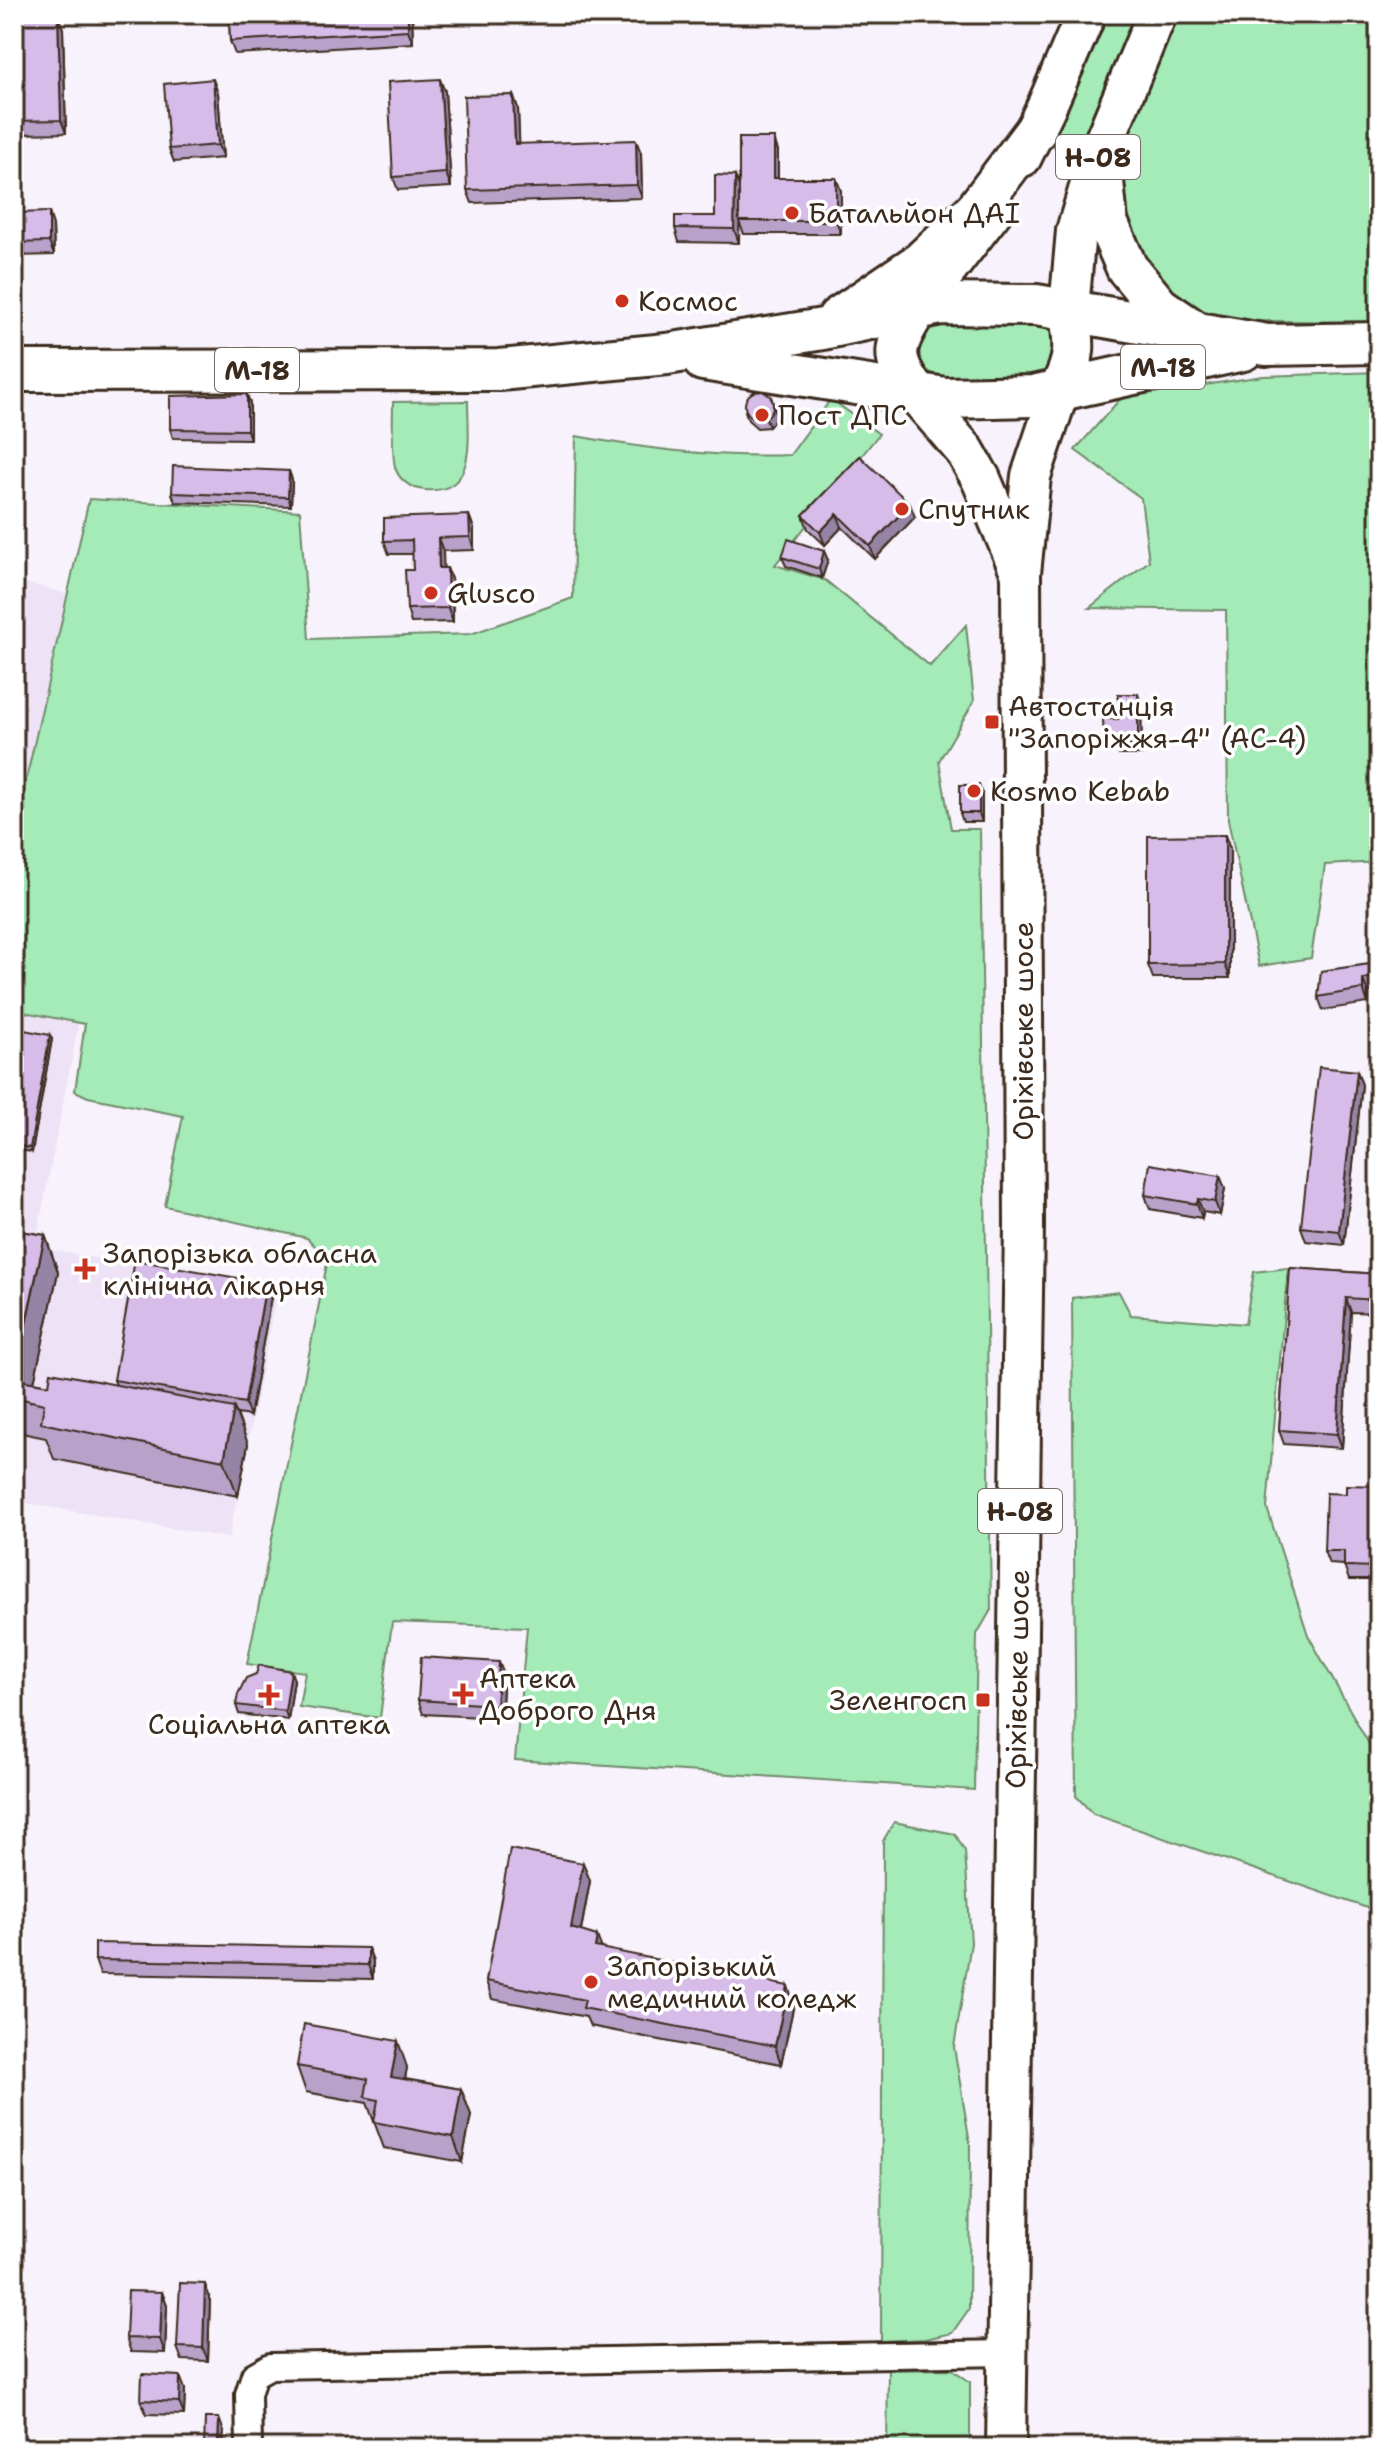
<svg xmlns="http://www.w3.org/2000/svg" width="1393" height="2462" font-family="'Shantell Sans',sans-serif">
<style>
.built{fill:#ede2f6}
.green{fill:#a4ebb8;stroke:#708a6b;stroke-width:2}
.lines{fill:none;stroke-linecap:round;stroke-linejoin:round}
.minor-casing{stroke:#3b2a1e;stroke-width:30}
.primary-casing{stroke:#3b2a1e;stroke-width:44}
.trunk-casing{stroke:#3b2a1e;stroke-width:46}
.minor{stroke:#fff;stroke-width:24}
.primary{stroke:#fff;stroke-width:38}
.trunk{stroke:#fff;stroke-width:40}
.wall{fill:#b9a2c9;stroke:#3b2a1e;stroke-width:2}
.shaded-wall{fill:#9684a4;stroke:#3b2a1e;stroke-width:2}
.building{fill:#d7bcea;stroke:#3b2a1e;stroke-width:2}
.poi-dot{fill:#c8321e;stroke:#fff;stroke-width:3}
.labels{text-anchor:middle;dominant-baseline:central;stroke-width:7;stroke-linejoin:round;paint-order:stroke}
.shield{fill:#fff;stroke:#766a62;stroke-width:2}
.shield-label{font-size:26px;font-weight:bold;fill:#3b2a1e}
.poi-label{font-size:28px;fill:#3b2a1e;stroke:#fff;text-anchor:start}
.street-label{font-size:28px;fill:#3b2a1e;stroke:#fff}
</style>
<rect width="100%" height="100%" fill="#f7f2fb"/>
<filter id="ink" filterUnits="userSpaceOnUse"><feTurbulence type="fractalNoise" baseFrequency=".0125" numOctaves="2"/><feDisplacementMap in="SourceGraphic" scale="16" xChannelSelector="R" yChannelSelector="G"/><feConvolveMatrix kernelMatrix="1 2 1 2 8 2 1 2 1" color-interpolation-filters="sRGB"/></filter>
<g filter="url(#ink)">
<g class="built">
<path d="M14,580l53,14 -53,240z"/>
<path d="M14,982l70,13 -49,252 242,44 -48,247 -215,-37z"/>
</g>
<g class="green">
<path d="M1102,14h38l-51,119 -10,17 -18,5 -11,-14z"/>
<path d="M1172,14h207v308l-104,-1 -60,1 -52,-25 -32,-37 -16,-119z"/>
<path d="M925,321l125,3 6,10c-3,22 0,34 -23,44h-93c-26,-12 -32,-34 -15,-57z"/>
<path d="M1379,372v490l-54,3 -14,93 -52,8 -31,-146 -2,-210 -137,-2 60,-47 -8,-63 -66,-48 46,-52 142,-22z"/>
<path d="M831,399l48,35 -104,131 50,15 105,86 36,-41 8,76 -35,60 12,68h29l11,781 -14,24 -3,156 -459,-30 12,-133 -135,-5 -12,96 -81,-11 6,-35 -58,-8 81,-405 -21,-21 -142,-32 18,-90 -95,-19 -13,-6 10,-67 -71,-14v-176l75,-335 211,12 9,128 162,-5 102,-36 3,-162c71,13 141,22 214,19z"/>
<path d="M468,401c0,35 10,94 -43,89 -12,-1 -24,-8 -29,-20 -5,-12 -3,-53 -3,-68z"/>
<path d="M1288,1268l-21,240 41,127 71,127v150l-286,-98 -17,-18 -4,-498 47,-6 12,23 114,9 9,-52z"/>
<path d="M894,1822l61,12 10,17 6,92 -17,104 16,96 -1,166 -17,24 -27,6 -44,2 2,-500z"/>
<path d="M952,2369l18,13v66h-83l1,-78z"/>
</g>
<g class="lines">
<g class="minor-casing">
<path id="minor" d="M249,2448l-1,-54 6,-19 16,-9 736,-13"/>
</g>
<g class="primary-casing">
<g id="primary">
<path d="M1022,157l26,-54 38,-89"/>
<path d="M1069,309l7,-78 24,-80 57,-137"/>
<path d="M916,310l79,-102"/>
<path d="M916,394l49,57 16,28 38,90"/>
<path d="M1006,2448l18,-1223 -3,-652 10,-97 29,-87"/>
</g>
</g>
<g class="trunk-casing">
<g id="trunk">
<path d="M1100,151l7,71 20,46 32,39 34,23"/>
<path d="M916,310c-24,38 -26,47 0,84"/>
<path d="M838,318l83,-56 54,-51 61,-81"/>
<path d="M703,360l242,38 88,-2 210,-46"/>
<path d="M14,371l485,-1 168,-16 156,-25 118,-25 95,1 231,40 112,-2"/>
<path d="M1060,389c17,-31 15,-46 9,-80"/>
</g>
</g>
<use href="#minor" class="minor"/>
<use href="#primary" class="primary"/>
<use href="#trunk" class="trunk"/>
</g>
<g class="wall">
<path d="M229,14h183l1,29 -178,11 -5,-13z"/>
<path d="M58,16l5,13 3,104 -46,1 -5,-13z"/>
<path d="M445,92l6,95 -53,3 -5,-13z"/>
<path d="M218,93l5,65 -49,4 -5,-13z"/>
<path d="M513,95l5,13 1,36 122,9 1,45 -170,5 -5,-13z"/>
<path d="M778,151v27h58l5,13v43h-97l-5,-12v21l-60,-1 -4,-14 40,-12 20,-40 4,10z"/>
<path d="M14,213l39,12 1,30 -40,1z"/>
<path d="M771,397l6,20 -8,10 -12,1 -9,-8 -3,-9z"/>
<path d="M250,403v36l-77,-1 -3,-9z"/>
<path d="M860,456l55,61 -40,42 -33,-32 -17,18 -17,-16 -5,-14z"/>
<path d="M289,471l3,9 -1,26 -116,-4 -3,-9z"/>
<path d="M469,515l5,14v21l-31,1v17h4l5,14 1,40 -42,1 -4,-14 6,-39v-16h-24l-5,-13z"/>
<path d="M782,557l46,3 -6,18 -36,-12z"/>
<path d="M1141,703l1,52h-23l-3,-8h-9l-3,-9 14,-19z"/>
<path d="M982,794v28h-19l-3,-9z"/>
<path d="M1230,849v129h-77l-5,-13z"/>
<path d="M1379,969v22l-11,1v11l-45,7 -5,-13z"/>
<path d="M14,1028l38,11 -20,113 -18,-3z"/>
<path d="M1357,1071l5,14 -18,160 -38,-4 -5,-14z"/>
<path d="M1220,1176l5,13 -5,26 -17,-3 -1,6 -52,-9 -5,-14z"/>
<path d="M14,1230l31,5 13,37 -24,110 15,3h67l-2,-5 152,-97 5,14 -21,119 -13,-2 11,30 -10,52 -184,-37 -8,-21 -24,-5 -8,40z"/>
<path d="M1290,1268l89,6v39l-28,-1 -9,136 -58,-4 -5,-14z"/>
<path d="M1374,1365l5,1v12z"/>
<path d="M1379,1486v94h-30l-5,-15 -15,-1 -5,-13z"/>
<path d="M504,1675l-3,43 -78,-4 -5,-14z"/>
<path d="M294,1680l-6,40 -49,-6 -3,-9z"/>
<path d="M583,1863l7,18 -9,50 21,18 192,55 -13,60 -191,-38 -4,-9 -94,-18 -6,-18z"/>
<path d="M368,1948l5,13v18l-273,-5 -5,-14z"/>
<path d="M297,2066l110,1 -2,12 56,10 10,26 -9,47 -78,-14 -17,-45 -61,-11z"/>
<path d="M162,2292l5,14 -2,47 -34,-1 -5,-14z"/>
<path d="M210,2298l-2,63 -26,-1 -5,-13z"/>
<path d="M185,2389l-1,26 -38,-1 -5,-14z"/>
</g>
<g class="shaded-wall">
<path d="M408,14h4l1,29 -5,-13z"/>
<path d="M58,16l5,13 3,104 -5,-13z"/>
<path d="M213,79l5,14 5,65 -5,-13z"/>
<path d="M440,79l5,13 6,95 -5,-14z"/>
<path d="M513,95l5,13 2,49 -5,-13z"/>
<path d="M774,138l4,13v40l-4,-13z"/>
<path d="M636,140l5,13 1,45 -5,-13z"/>
<path d="M735,176l5,13 -1,54 -5,-14z"/>
<path d="M836,178l5,13v43l-5,-13z"/>
<path d="M49,212l4,13 1,30 -5,-13z"/>
<path d="M247,394l3,9v36l-3,-9z"/>
<path d="M771,397l6,20 -8,10 -3,-9z"/>
<path d="M289,471l3,9 -1,26 -3,-9z"/>
<path d="M910,504l5,13 -40,42 -5,-13z"/>
<path d="M837,514l5,13 -17,18 -5,-13z"/>
<path d="M469,515l5,14v21l-4,-13z"/>
<path d="M438,538l5,13 1,31 -5,-14z"/>
<path d="M824,551l4,9 -6,18 -3,-9z"/>
<path d="M447,568l5,14 1,40 -5,-14z"/>
<path d="M1138,694l3,9 1,52 -4,-9z"/>
<path d="M979,785l3,9v28l-3,-9z"/>
<path d="M1225,835l5,14v129l-5,-14z"/>
<path d="M1377,963l2,6v14l-2,-6z"/>
<path d="M1363,979l5,13v11l-5,-14z"/>
<path d="M50,1035l2,4 -20,113 -2,-4z"/>
<path d="M1357,1071l5,14 -18,160 -5,-14z"/>
<path d="M1220,1176l5,13 -5,26 -5,-13z"/>
<path d="M1198,1199l5,13 -1,6 -5,-14z"/>
<path d="M45,1235l13,37 -28,129 -16,-21z"/>
<path d="M266,1283l5,14 -21,119 -5,-13z"/>
<path d="M1346,1298l5,14 -9,136 -5,-14z"/>
<path d="M234,1408l14,36 -10,52 -14,-36z"/>
<path d="M14,1410l8,23 -8,40z"/>
<path d="M499,1662l5,13 -3,43 -5,-13z"/>
<path d="M291,1671l3,9 -6,40 -3,-9z"/>
<path d="M583,1863l7,18 -12,65 -7,-18z"/>
<path d="M597,1936l7,18 -9,-7z"/>
<path d="M368,1948l5,13v18l-5,-14z"/>
<path d="M788,1986l6,18 -13,60 -6,-18z"/>
<path d="M398,2041l9,26 -6,36 -10,-26z"/>
<path d="M461,2089l10,26 -9,47 -9,-25z"/>
<path d="M205,2284l5,14 -2,63 -5,-13z"/>
<path d="M162,2292l5,14 -2,47 -5,-14z"/>
<path d="M180,2376l5,13 -1,26 -5,-13z"/>
<path d="M219,2418l5,14 -1,16h-5z"/>
</g>
<g class="building">
<path d="M229,14h179v16l-178,11z"/>
<path d="M58,16l3,104 -46,1 -1,-104z"/>
<path d="M213,79l5,66 -49,4 -5,-65z"/>
<path d="M440,79l6,94 -53,4 -5,-95z"/>
<path d="M513,95l2,49 121,-4 1,45 -170,5 -3,-94z"/>
<path d="M739,138h35v40h62v43h-97z"/>
<path d="M715,175l20,1 -1,53 -59,-1v-12h40z"/>
<path d="M49,212v30l-35,1v-30z"/>
<circle cx="759" cy="405" r="14"/>
<path d="M247,394v36l-77,-1v-33z"/>
<path d="M860,456l50,48 -40,42 -33,-32 -17,18 -17,-17z"/>
<path d="M173,466l116,5 -1,26 -116,-4z"/>
<path d="M469,515l1,22 -32,1 1,30h8l1,40 -41,1 -2,-39h8l-1,-30 -28,1v-23z"/>
<path d="M788,539l36,12 -5,18 -37,-12z"/>
<rect x="1375" y="680" width="4" height="99"/>
<path d="M1118,694h20v52h-23v-8h-11l-1,-19h15z"/>
<rect x="960" y="785" width="19" height="28"/>
<path d="M1225,835v129l-77,1v-129z"/>
<path d="M1377,963v14l-14,2v10l-45,8 3,-26z"/>
<path d="M14,1028l36,7 -20,113 -16,-3z"/>
<path d="M1319,1067l38,4 -18,160 -38,-4z"/>
<path d="M1150,1164l70,12 -5,26 -17,-3 -1,5 -52,-9z"/>
<path d="M14,1230l31,5 -31,142z"/>
<path d="M135,1260l131,23 -21,120 -131,-23z"/>
<path d="M1290,1268l89,6 -1,26 -32,-2 -9,136 -58,-4z"/>
<path d="M1379,1328v38l-5,-1z"/>
<path d="M51,1372l183,36 -10,52 -183,-37 3,-19 -30,-7v-18l35,6z"/>
<path d="M1346,1485l33,1v81l-35,-1v-15h-20l2,-58 20,1z"/>
<path d="M421,1657l78,5 -3,43 -78,-5z"/>
<path d="M259,1665l32,6 -6,40 -49,-6 2,-11 8,-16 10,-4z"/>
<path d="M510,1849l73,14 -12,65 26,8 -2,11 193,39 -13,60 -192,-38 2,-8 -99,-19z"/>
<path d="M95,1943l273,5v17l-273,-5z"/>
<path d="M304,2024l94,17 -7,36 70,12 -8,48 -79,-15 4,-22 -13,-3 3,-18 -71,-13z"/>
<path d="M180,2283l25,1 -2,64 -26,-1z"/>
<path d="M128,2291l34,1 -2,47 -34,-1z"/>
<path d="M142,2374l38,2 -1,26 -38,-2z"/>
<path d="M205,2418h14l-1,30h-14z"/>
</g>
</g>
<g class="poi-dot">
<circle cx="792" cy="213" r="8"/>
<circle cx="622" cy="301" r="8"/>
<circle cx="762" cy="415" r="8"/>
<circle cx="902" cy="509" r="8"/>
<circle cx="431" cy="593" r="8"/>
<rect x="984" y="714" width="16" height="16" rx="4"/>
<circle cx="974" cy="791" r="8"/>
<path d="M81 1257h8v8h8v8h-8v8h-8v-8h-8v-8h8z"/>
<path d="M459 1682h8v8h8v8h-8v8h-8v-8h-8v-8h8z"/>
<path d="M265 1683h8v8h8v8h-8v8h-8v-8h-8v-8h8z"/>
<rect x="975" y="1692" width="16" height="16" rx="4"/>
<circle cx="591" cy="1982" r="8"/>
</g>
<g class="labels">
<g class="shield">
<rect x="1056" y="135" width="84" height="44" rx="6"/>
<rect x="1121" y="345" width="84" height="44" rx="6"/>
<rect x="215" y="348" width="84" height="44" rx="6"/>
<rect x="978" y="1489" width="84" height="44" rx="6"/>
</g>
<g class="shield-label">
<text x="1098" y="157">Н-08</text>
<text x="1163" y="367">М-18</text>
<text x="257" y="370">М-18</text>
<text x="1020" y="1511">Н-08</text>
</g>
<g class="poi-label">
<text x="808" y="213">Батальйон ДАI</text>
<text x="638" y="301">Космос</text>
<text x="778" y="415">Пост ДПС</text>
<text x="918" y="509">Спутник</text>
<text x="447" y="593">Glusco</text>
<text x="1008" y="706">Автостанція<tspan x="1008" dy="32">"Запоріжжя-4" (АС-4)</tspan></text>
<text x="990" y="791">Kosmo Kebab</text>
<text x="103" y="1253">Запорізька обласна<tspan x="103" dy="32">клінічна лікарня</tspan></text>
<text x="479" y="1678">Аптека<tspan x="479" dy="32">Доброго Дня</tspan></text>
<text x="967" y="1700" text-anchor="end">Зеленгосп</text>
<text x="269" y="1724" text-anchor="middle">Соціальна аптека</text>
<text x="607" y="1966">Запорізький<tspan x="607" dy="32">медичний коледж</tspan></text>
</g>
<g class="street-label">
<text transform="translate(1023 1031) rotate(-90)">Оріхівське шосе</text>
<text transform="translate(1017 1679) rotate(-89)">Оріхівське шосе</text>
</g>
</g>
<rect width="1393" height="2462" fill="none" stroke="#fff" stroke-width="48"/>
<rect x="24" y="24" width="1345" height="2414" fill="none" stroke="#3b2a1e" stroke-width="3" filter="url(#ink)"/>
</svg>
